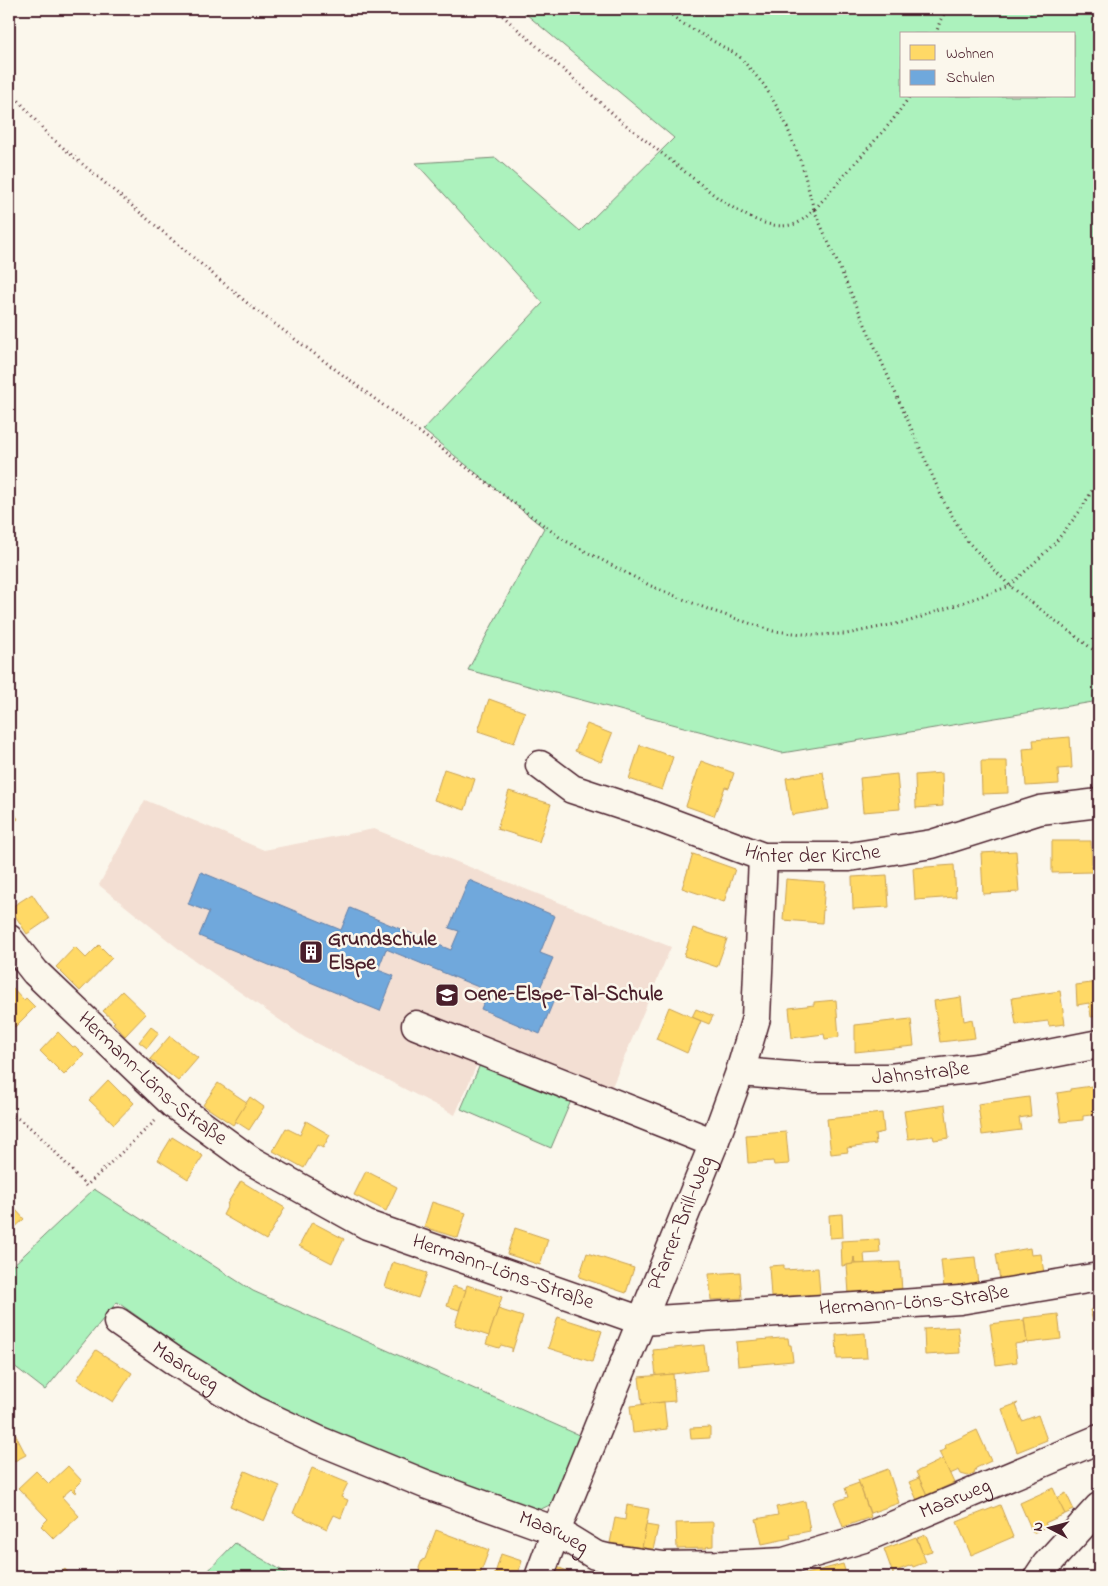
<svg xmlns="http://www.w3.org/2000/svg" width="1108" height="1586" font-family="'Indie Flower',sans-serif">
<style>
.built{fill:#f3dfd3}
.green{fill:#acf2bd;stroke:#7b8874;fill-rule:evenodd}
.homes{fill:#ffd966;stroke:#c9a154}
.schools{fill:#6fa8dc;stroke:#647fa7}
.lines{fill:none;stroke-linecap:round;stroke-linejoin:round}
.minor-casing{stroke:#4a1f2b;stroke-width:31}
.path{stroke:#4a1f2b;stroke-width:3;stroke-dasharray:1 4;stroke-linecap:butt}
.minor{stroke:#fbf7ec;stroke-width:28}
.labels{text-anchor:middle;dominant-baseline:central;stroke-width:5;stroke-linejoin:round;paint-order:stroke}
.street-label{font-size:21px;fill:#4a1f2b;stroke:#fbf7ec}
.poi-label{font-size:21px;font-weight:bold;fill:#4a1f2b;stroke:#fbf7ec;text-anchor:start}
</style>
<rect width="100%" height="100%" fill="#fbf7ec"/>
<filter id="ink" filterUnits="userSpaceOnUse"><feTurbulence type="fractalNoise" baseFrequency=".02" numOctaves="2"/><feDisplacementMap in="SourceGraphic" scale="10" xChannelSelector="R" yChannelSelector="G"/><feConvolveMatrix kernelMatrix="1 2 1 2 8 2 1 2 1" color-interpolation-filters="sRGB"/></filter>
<g filter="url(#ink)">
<path class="built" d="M145,800l119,50 110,-21 297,118 -63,149 -124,-48 -29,67 -151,-78 -120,-84 -85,-68z"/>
<g class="green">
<path d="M520,9h579v692l-317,52 -314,-83 76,-142 -121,-98 120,-127 -127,-140 80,-5 84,73 94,-93zM902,34h172v62h-172z"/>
<path d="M482,1060l91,36 -22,52 -90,-39z"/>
<path d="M94,1189l159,102 328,145 -23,65 -25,12 -103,-39 -166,-74 -48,-28 -99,-70 -72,88 -36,-28v-93z"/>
<path d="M235,1543l58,34h-91z"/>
</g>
<g class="homes">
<path d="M489,699l36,13 -11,31 -36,-12z"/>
<path d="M587,724l25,10 -11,28 -26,-11z"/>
<path d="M1070,737l2,31 -14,1 1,15 -33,2 -3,-37 11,-1 -1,-8z"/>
<path d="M640,745l33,12 -11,33 -33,-11z"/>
<path d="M701,761l33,12 -5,15 -4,-1 -11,29 -28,-10z"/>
<path d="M981,761h26l1,32 -26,1z"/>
<path d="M444,769l31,10 -10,31 -31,-10z"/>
<path d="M823,772l6,37 -37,6 -6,-37z"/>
<path d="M942,773l1,33 -27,2 -1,-33z"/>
<path d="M897,774l3,35 -37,3 -3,-34z"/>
<path d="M509,791l42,13 -12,38 -42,-13z"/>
<path d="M9,797h1l5,8 -4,3 7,11 -9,7z"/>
<path d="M1052,841h39l1,31 -40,1z"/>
<path d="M9,850l6,9 -6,4z"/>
<path d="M1016,851l3,41 -36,2 -2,-41z"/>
<path d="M693,854l42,15 -11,33 -42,-14z"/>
<path d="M954,865l2,32 -41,3 -2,-32z"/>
<path d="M887,875l2,32 -36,2 -1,-32z"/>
<path d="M786,879l39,3 -3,41 -39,-3z"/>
<path d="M32,894l17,25 -22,15 -17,-26z"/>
<path d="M693,928l34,11 -10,28 -33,-11z"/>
<path d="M99,945l13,13 -32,33 -24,-24 19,-20 11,11z"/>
<path d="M1099,982v34l-8,1 -2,-14 -12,2 -1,-20z"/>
<path d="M9,984l15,16 2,-2 9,9 -20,20 -6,-6z"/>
<path d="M122,991l24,23 -21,22 -12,-13 2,-1 -12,-11z"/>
<path d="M1060,991l5,33 -16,2 -1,-5 -32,4 -4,-27z"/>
<path d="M961,997l3,24 8,-2 3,19 -35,4 -6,-41z"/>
<path d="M836,1000l3,37 -14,2 -1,-5 -32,4 -3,-30 25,-3v-3z"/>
<path d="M669,1007l32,14 -14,32 -31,-14z"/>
<path d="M696,1009l17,7 -4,8 -17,-7z"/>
<path d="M911,1019l3,27 -59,6v-27z"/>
<path d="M151,1027l8,6 -12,15 -8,-6z"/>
<path d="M58,1032l15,15 2,-1 9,9 -20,20 -24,-24z"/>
<path d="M170,1036l28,22 -20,23 -28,-22z"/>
<path d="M108,1080l15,15 2,-1 9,9 -20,21 -25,-24z"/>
<path d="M218,1083l30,20 -15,22 -30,-20z"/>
<path d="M1099,1085v29l-16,2v4l-22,2 -4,-29 13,-2v-2z"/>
<path d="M250,1097l14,10 -15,23 -14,-9z"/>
<path d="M1029,1097l2,19 -12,2 2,12 -39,5 -4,-31z"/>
<path d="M945,1105l4,33 -15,2 -1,-4 -25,3 -4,-28z"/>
<path d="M882,1113l2,19 -9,2 1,10 -29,4 1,4 -17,2 -4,-35z"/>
<path d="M306,1121l24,14 -7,13 -6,-3 -13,23 -31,-17 13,-23 14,7z"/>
<path d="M786,1132l3,32 -15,1 -1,-4 -25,2 -2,-28z"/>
<path d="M172,1137l31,19 -15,23 -30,-19z"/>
<path d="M366,1171l31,16 -11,24 -32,-16z"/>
<path d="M241,1181l44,27 -19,32 -43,-25 5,-10 -1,-1z"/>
<path d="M9,1202l15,17 -15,14z"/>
<path d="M432,1202l34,11 -8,25 -34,-11z"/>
<path d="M842,1214l1,23 -13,1 -1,-23z"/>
<path d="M312,1222l32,17 -12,24 -33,-17z"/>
<path d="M515,1228l33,11 -8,26 -33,-11z"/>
<path d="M879,1239l1,14 -16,1 1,10h-10l-1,-7 -1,7 -11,2 -1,-25z"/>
<path d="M1030,1248l1,7 10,-1 3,19 -44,7 -4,-26z"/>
<path d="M587,1253l47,15 -8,25 -47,-16z"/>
<path d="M854,1257l1,7 45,-2 2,29 -23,1v-2l-30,4 -2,-29 6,-1z"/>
<path d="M975,1257l3,27 -34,4 -3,-28z"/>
<path d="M393,1262l34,11 -9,25 -33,-11z"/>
<path d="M784,1265v5l34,-2 2,26 -49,3 -2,-31z"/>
<path d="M740,1272l2,26 -31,2 -2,-26z"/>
<path d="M467,1285l35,12 -13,39 -34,-11z"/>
<path d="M453,1286l13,4 -7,20 -12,-4z"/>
<path d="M1099,1307v26h-3l-6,-23z"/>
<path d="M498,1309l25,8 -11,35v-4l-11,-3 -2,3 -13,-4z"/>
<path d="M1058,1314l3,25 -34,4 -3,-25z"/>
<path d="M558,1317l44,14 -10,31 -44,-14z"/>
<path d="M1024,1320l3,22 -12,2 2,18 -21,3 -6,-41z"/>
<path d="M958,1327l2,26 -35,2 -1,-26z"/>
<path d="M865,1333l2,25 -30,1 -1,-24z"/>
<path d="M781,1338h7l1,7h2l2,16 -55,5 -2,-24z"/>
<path d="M704,1345l3,25 -51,6 -3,-26z"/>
<path d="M96,1350l36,23 -19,29 -36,-23z"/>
<path d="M673,1374l2,27 -33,3 -3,-27z"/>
<path d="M664,1402l3,27 -34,4 -3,-27z"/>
<path d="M1018,1403l-2,2 6,16 16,-6 9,25 -30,12 -15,-43z"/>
<path d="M9,1422l17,33 -17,9z"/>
<path d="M710,1427v11l-19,1 -1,-11z"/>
<path d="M977,1430l14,31 -15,7 -2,5 -6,3 -7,-2 -2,-4 -9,4 -11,-22 7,-3 -1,-4z"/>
<path d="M943,1459l11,24 -27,12 -11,-23z"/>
<path d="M68,1466l14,15 -8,8 3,3 -2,1 -4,-4 -9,8 17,19 -25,23 -13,-13 7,-7 -30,-31 18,-17 13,13z"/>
<path d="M312,1468l36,15 -7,14 7,3 -7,18 -7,-3 -7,14 -34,-16z"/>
<path d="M888,1469l11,34 -29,10 -12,-33z"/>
<path d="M245,1471l35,15 -16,35 -34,-15z"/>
<path d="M919,1478l8,17 -10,5 -8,-18z"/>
<path d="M859,1483l12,34 -28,10 -9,-25 14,-5 -3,-9z"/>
<path d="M1053,1488l12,26 -20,9 2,3 -14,7 -13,-30z"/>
<path d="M1066,1493l8,17 -9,4 -8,-16z"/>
<path d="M805,1501l5,30 -20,4 1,3 -29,6 -6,-25 22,-4 -2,-8z"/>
<path d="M627,1505l22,4 -7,39 -32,-5 5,-25 10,2z"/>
<path d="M1000,1505l13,32 -42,18 -14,-33z"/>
<path d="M713,1522v24l-7,1 1,1 -30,1 -1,-26z"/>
<path d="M646,1525l12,2 -5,23 -11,-2z"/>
<path d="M436,1530l53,20 -10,27h-36l-13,-5 -2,2 -8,-3 -1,-3 3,-8 3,-1z"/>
<path d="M926,1535l6,16 -10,3 -5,-16z"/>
<path d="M916,1537l10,25 -13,5 -1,-2 -19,7v2l-9,-25z"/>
<path d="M501,1554l21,7 -5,16h-23z"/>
<path d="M843,1564l4,13h-53z"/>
<path d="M555,1566l24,10v1h-28z"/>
<path d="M65,1569l7,8h-16z"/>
</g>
<path class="schools" d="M201,872l140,58 9,-22 101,42 8,-19 -10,-3 20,-48 86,36 -15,37 13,5 -13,30 16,7 -16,39 -59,-25 7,-18 -102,-42 -8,21 16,6 -14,35 -181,-75 10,-24 -21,-8z"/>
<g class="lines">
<g class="minor-casing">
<g id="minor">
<path id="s1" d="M540,765l32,24 76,25 115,43h86l83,-13 108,-34 59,-7"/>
<path id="s2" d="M9,939l26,33 138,132 77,56 117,65 275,96 318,-21 139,-23"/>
<path d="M416,1025l298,118"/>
<path id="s3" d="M740,1072l76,6h74l87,-10 122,-24"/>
<path id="s4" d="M118,1322l58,40 78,48 66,31 105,43 131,47 39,24 12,3 57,8 60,-1 60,-3 80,-24 235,-99"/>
<path id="s5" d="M539,1577l17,-46 158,-388 26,-71 16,-54 7,-161"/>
<path d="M1038,1577l8,-12 53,-58"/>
</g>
</g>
<g class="path">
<path d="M495,9l126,112 97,77c22,14 49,34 77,26 7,-2 14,-10 19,-14l130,292 23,39 43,45 89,68"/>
<path d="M664,9l16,13 59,34 25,29 19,32 19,48 12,45"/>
<path d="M936,34l4,-13 7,-12"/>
<path d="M9,89l39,46 204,172 310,232 89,47 59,24 63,21 40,4 33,-1 64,-13 100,-35 45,-43 25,-32 19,-32"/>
<path d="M815,209l77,-88 18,-25"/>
<path d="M9,1114c24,9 58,52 77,72l69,-65"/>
</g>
<use href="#minor" class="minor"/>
</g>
</g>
<defs>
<g id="building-square" transform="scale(1.25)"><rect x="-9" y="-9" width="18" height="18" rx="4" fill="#4a1f2b" stroke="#fbf7ec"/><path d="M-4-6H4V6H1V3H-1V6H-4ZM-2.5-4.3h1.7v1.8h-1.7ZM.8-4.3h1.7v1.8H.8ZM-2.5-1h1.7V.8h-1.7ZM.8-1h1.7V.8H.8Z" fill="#fff"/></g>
<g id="school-square" transform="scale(1.25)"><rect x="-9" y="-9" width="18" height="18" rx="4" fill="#4a1f2b" stroke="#fbf7ec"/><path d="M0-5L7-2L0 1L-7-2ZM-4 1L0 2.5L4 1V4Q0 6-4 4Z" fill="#fff"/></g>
</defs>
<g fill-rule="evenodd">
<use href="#building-square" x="311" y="952"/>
<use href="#school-square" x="447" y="995"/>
</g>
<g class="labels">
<g class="street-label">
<text stroke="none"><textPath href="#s1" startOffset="292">Hinter der Kirche</textPath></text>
<text stroke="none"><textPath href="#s3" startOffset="181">Jahnstraße</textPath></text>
<text stroke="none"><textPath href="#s2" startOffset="201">Hermann-Löns-Straße</textPath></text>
<text stroke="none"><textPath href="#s5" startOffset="381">Pfarrer-Brill-Weg</textPath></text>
<text stroke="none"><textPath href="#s2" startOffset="606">Hermann-Löns-Straße</textPath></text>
<text stroke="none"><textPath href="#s2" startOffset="1026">Hermann-Löns-Straße</textPath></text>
<text stroke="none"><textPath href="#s4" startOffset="81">Maarweg</textPath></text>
<text stroke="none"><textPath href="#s4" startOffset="906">Maarweg</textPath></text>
<text stroke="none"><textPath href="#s4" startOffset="486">Maarweg</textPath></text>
</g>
<g class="poi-label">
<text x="328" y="940">Grundschule<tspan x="328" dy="24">Elspe</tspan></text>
<text x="464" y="995">Oene-Elspe-Tal-Schule</text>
</g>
</g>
<rect width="1108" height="1586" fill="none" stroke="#fbf7ec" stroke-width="30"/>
<rect x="15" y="15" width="1078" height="1556" fill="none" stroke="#4a1f2b" stroke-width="2" filter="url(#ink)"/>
<rect x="900" y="32" width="175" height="65" fill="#fbf7ec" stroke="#b4a19f"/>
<rect x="910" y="45" width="25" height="15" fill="#ffd966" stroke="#b4a19f"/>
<text x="946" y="58" font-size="15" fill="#4a1f2b">Wohnen</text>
<rect x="910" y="70" width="25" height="15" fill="#6fa8dc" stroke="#b4a19f"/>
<text x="946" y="82" font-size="15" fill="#4a1f2b">Schulen</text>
<g transform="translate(1050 1528) rotate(276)" stroke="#fbf7ec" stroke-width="4" paint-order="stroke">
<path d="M0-4L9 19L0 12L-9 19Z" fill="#4a1f2b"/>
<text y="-8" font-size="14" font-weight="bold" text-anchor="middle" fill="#4a1f2b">N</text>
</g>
</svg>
